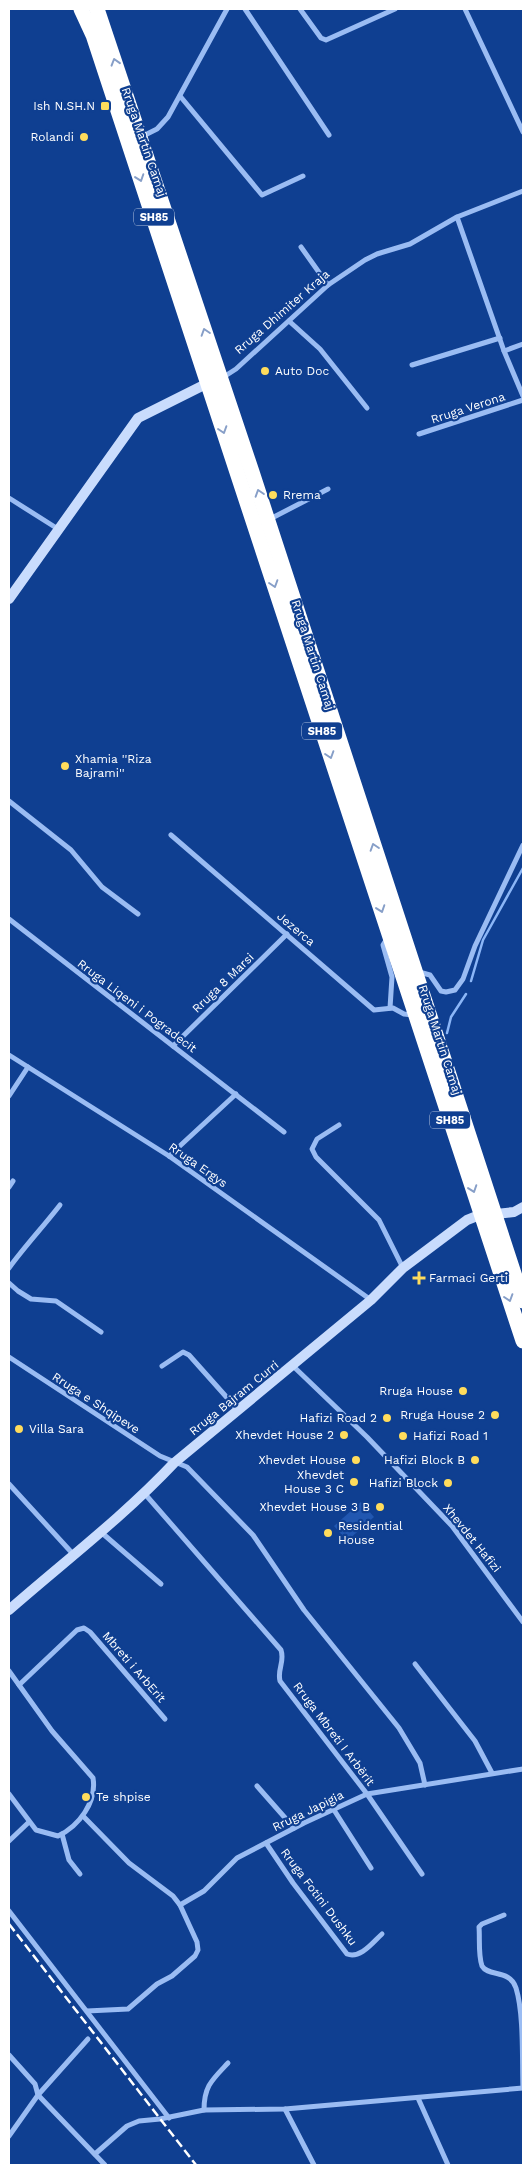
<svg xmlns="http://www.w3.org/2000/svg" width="532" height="2174" font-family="'Work Sans',sans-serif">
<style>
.green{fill:#2157b1}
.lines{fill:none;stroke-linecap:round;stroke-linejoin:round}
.stream{stroke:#8bb6f7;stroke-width:2.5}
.street{stroke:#9abcf3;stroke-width:5}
.secondary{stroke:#c9dcfd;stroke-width:10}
.highway{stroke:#fff;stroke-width:15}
.rail{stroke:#fff;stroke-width:2.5;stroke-dasharray:9 4;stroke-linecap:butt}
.oneway{stroke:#879fc8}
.poi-dot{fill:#ffdc5c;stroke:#0f3f91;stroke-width:2}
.labels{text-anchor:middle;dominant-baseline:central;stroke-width:4.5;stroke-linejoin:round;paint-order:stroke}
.shield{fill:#0f3f91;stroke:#b7c5de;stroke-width:1}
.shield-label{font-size:11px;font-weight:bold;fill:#fff}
.poi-label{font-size:12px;fill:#fff;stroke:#0f3f91;text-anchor:end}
.street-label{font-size:12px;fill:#fff;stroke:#0f3f91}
</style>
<rect width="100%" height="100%" fill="#0f3f91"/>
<path class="green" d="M361,1502l13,15 -27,24 -13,-15z"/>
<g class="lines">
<g class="stream">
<path d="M471,981l12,-41 40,-72"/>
<path d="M447,1033l4,-16 15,-23"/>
</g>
<g class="street">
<path d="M245,9l84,126"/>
<path d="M300,9l21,29 5,2 69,-31"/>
<path d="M465,9l58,123"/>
<path d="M180,96l82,99 41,-19"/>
<path d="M141,137l16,-8 11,-12 59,-108"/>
<path d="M457,217l47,134 19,45"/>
<path d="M301,247l27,38"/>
<path d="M289,321l31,28 47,59"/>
<path d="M504,351l19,-7"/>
<path d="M412,365l88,-27"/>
<path d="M222,378l14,-9 92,-84 37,-25 12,-6 33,-10 47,-27 66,-26"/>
<path d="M419,434l104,-34"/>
<path d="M9,498l49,31"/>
<path d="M270,519l58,-30"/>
<path d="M9,801l62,49 31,37 36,27"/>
<path d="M171,835l203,175 19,-2 11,6 9,1"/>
<path d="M9,919l275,213"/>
<path d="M387,939l-4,6 9,32 -2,31"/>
<path d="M419,972l11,3 11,16 5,1 9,-2 8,-11 12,-33 48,-101"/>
<path d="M173,1046l114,-112"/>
<path d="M9,1055l160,101 202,144"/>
<path d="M9,1096l19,-29"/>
<path d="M339,1125l-22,14 -5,10 4,8 63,63 24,48"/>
<path d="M169,1156l67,-62"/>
<path d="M9,1187l4,-6"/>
<path d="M9,1268c16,-22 34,-41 51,-63"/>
<path d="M9,1283l9,8 13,8 25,2 45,31"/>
<path d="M9,1357l151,99 27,11 66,68 51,75 95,118 21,35 5,22"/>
<path d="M162,1366l21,-14 6,3 49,55"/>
<path d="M293,1366l74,71 85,89 71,96"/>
<path d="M9,1484l64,70"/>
<path d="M145,1494l136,156c4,12 -4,19 -1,31l87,113 55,80"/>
<path d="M102,1533l59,51"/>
<path d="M415,1664l60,77 17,32"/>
<path d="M9,1671l43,60 41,47c4,24 -14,48 -35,58l-22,-6 -27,-36"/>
<path d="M19,1685l58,-55 7,-2 6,4 75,87"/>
<path d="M257,1786l37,42"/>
<path d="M334,1810l37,58"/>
<path d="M83,1816l46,47 44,33 7,9 17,37 1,8 -3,6 -23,20 -15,8 -29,25 -41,2"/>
<path d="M62,1834l7,26 11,14"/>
<path d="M9,1841l20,-19"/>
<path d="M266,1843l27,40 54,71c14,5 26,-12 35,-20"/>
<path d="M180,1905l24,-14 33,-33 67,-35 63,-29 156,-25"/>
<path d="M9,1911l160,207"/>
<path d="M504,1915l-22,9 -3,3c1,11 -1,28 3,39 6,11 28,3 34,22 8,26 6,71 7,100"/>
<path d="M9,2055l26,29 3,11 67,70"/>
<path d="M418,2098l30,67"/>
<path d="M285,2109l29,56"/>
<path d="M204,2110c0,-24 8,-30 24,-47"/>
<path d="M9,2136l29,-41 50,-56"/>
<path d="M95,2154l32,-28 12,-5 21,-2 44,-9 81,-1 238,-21"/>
</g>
<g class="secondary">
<path d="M9,599l129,-181 70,-35"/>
<path d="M9,1610c56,-49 114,-93 165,-147l197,-163 32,-32 64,-48 10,-4 37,-4 9,-5"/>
</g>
<g class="highway">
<path d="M81,9l12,26 430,1306"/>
<path d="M97,9l155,463 271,829"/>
</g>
<path class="rail" d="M9,1924l187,241"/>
</g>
<defs><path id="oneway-chevron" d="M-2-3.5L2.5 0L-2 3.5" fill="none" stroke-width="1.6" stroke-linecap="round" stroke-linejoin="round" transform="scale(1.25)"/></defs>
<g class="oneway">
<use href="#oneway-chevron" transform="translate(115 62) rotate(-107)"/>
<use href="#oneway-chevron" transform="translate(140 178) rotate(71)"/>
<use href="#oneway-chevron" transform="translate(205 332) rotate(-108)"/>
<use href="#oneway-chevron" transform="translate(223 430) rotate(72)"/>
<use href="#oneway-chevron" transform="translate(259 493) rotate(-108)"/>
<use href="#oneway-chevron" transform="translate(274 584) rotate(72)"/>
<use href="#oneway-chevron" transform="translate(330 755) rotate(72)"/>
<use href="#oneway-chevron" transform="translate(374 847) rotate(-108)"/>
<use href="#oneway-chevron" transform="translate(381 909) rotate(71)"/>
<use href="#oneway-chevron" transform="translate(473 1189) rotate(71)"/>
<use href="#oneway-chevron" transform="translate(509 1298) rotate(72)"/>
</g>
<g class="poi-dot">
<rect x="100" y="101" width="10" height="10" rx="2.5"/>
<circle cx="84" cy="137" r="5"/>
<circle cx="265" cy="371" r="5"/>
<circle cx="273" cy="495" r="5"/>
<circle cx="65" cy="766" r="5"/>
<path d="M416.5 1270.5h5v5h5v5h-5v5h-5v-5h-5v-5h5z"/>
<circle cx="463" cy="1391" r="5"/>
<circle cx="495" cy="1415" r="5"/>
<circle cx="387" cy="1418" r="5"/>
<circle cx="19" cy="1429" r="5"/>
<circle cx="344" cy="1435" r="5"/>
<circle cx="403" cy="1436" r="5"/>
<circle cx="356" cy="1460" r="5"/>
<circle cx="475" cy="1460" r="5"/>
<circle cx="354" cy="1482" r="5"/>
<circle cx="448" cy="1483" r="5"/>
<circle cx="380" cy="1507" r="5"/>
<circle cx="328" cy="1533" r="5"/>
<circle cx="86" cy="1797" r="5"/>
</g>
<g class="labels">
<g class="shield">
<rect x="134" y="208.5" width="40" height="17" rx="4"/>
<rect x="302" y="722.5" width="40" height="17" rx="4"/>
<rect x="430" y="1111.5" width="40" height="17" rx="4"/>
</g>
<g class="shield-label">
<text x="154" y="217">SH85</text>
<text x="322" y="731">SH85</text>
<text x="450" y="1120">SH85</text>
</g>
<g class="poi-label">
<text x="95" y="106">Ish N.SH.N</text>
<text x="74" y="137">Rolandi</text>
<text x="275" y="371" text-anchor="start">Auto Doc</text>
<text x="283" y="495" text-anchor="start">Rrema</text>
<text x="75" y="759" text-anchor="start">Xhamia ''Riza<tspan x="75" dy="14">Bajrami''</tspan></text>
<text x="429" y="1278" text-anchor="start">Farmaci Gerti</text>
<text x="453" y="1391">Rruga House</text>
<text x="485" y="1415">Rruga House 2</text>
<text x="377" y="1418">Hafizi Road 2</text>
<text x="29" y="1429" text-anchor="start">Villa Sara</text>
<text x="334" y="1435">Xhevdet House 2</text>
<text x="413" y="1436" text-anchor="start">Hafizi Road 1</text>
<text x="346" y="1460">Xhevdet House</text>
<text x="465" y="1460">Hafizi Block B</text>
<text x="344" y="1475">Xhevdet<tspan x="344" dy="14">House 3 C</tspan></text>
<text x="438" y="1483">Hafizi Block</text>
<text x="370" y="1507">Xhevdet House 3 B</text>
<text x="338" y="1526" text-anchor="start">Residential<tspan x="338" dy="14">House</tspan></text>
<text x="96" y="1797" text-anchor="start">Te shpise</text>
</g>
<g class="street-label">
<text transform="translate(144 142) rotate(71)">Rruga Martin Camaj</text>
<text transform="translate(282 312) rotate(-41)">Rruga Dhimiter Kraja</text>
<text transform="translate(468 408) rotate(-18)">Rruga Verona</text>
<text transform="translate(313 655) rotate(72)">Rruga Martin Camaj</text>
<text transform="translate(296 929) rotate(40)">Jezerca</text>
<text transform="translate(223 983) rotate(-44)">Rruga 8 Marsi</text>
<text transform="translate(137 1006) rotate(37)">Rruga Liqeni i Pogradecit</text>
<text transform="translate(440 1040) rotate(72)">Rruga Martin Camaj</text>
<text transform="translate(198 1165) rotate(35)">Rruga Ergys</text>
<text transform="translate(234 1398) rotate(-39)">Rruga Bajram Curri</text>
<text transform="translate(96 1403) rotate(33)">Rruga e Shqipeve</text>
<text transform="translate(472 1538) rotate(51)">Xhevdet Hafizi</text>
<text transform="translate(134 1667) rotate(49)">Mbreti i ArbErit</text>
<text transform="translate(334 1734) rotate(53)">Rruga Mbreti I Arbërit</text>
<text transform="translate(308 1811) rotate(-26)">Rruga Japigia</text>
<text transform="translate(319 1897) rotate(53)">Rruga Fotini Dushku</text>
</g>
</g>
<rect width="532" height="2174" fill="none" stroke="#ffffff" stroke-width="20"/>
</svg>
